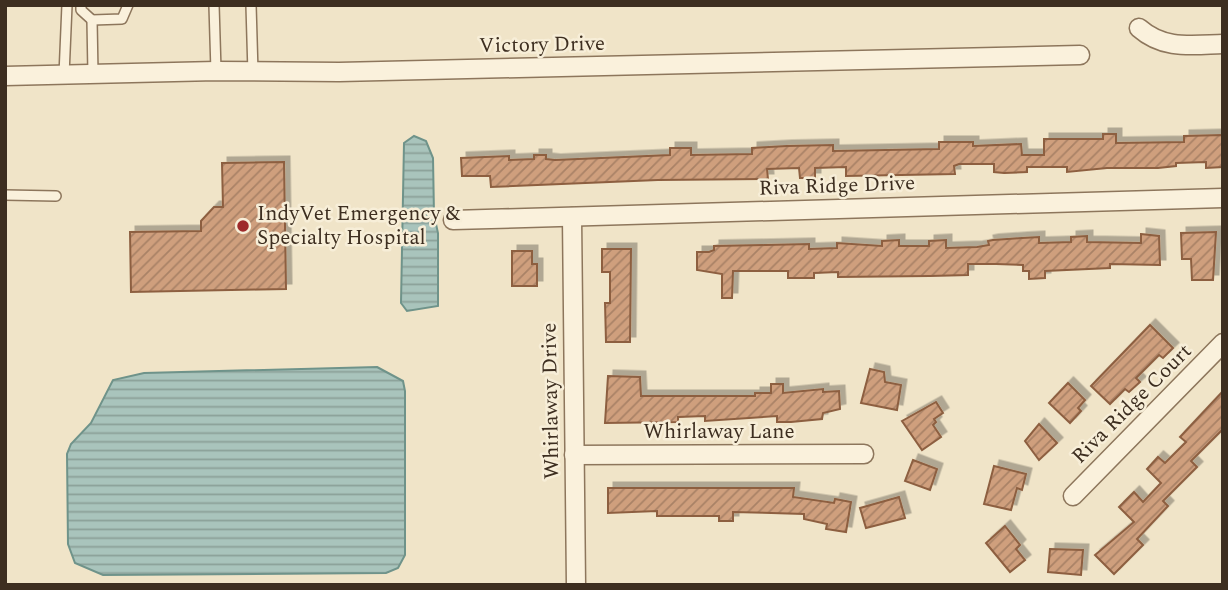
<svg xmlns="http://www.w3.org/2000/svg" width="1228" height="590" font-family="Spectral,serif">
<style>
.water{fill:url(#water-rules);stroke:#6f938a;stroke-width:2}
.building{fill:url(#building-hatch);stroke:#8d5f41;stroke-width:2;filter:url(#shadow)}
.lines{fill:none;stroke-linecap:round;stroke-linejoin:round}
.service-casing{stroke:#8d765c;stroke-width:12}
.minor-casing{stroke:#8d765c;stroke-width:21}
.service{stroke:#faf1dc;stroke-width:9}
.minor{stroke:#faf1dc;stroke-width:18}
.poi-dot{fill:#9e2a2b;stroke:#f7eed8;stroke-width:2.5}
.labels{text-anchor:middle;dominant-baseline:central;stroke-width:5;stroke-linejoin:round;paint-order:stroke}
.street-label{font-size:21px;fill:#3d2e20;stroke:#f7eed8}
.poi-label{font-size:21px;fill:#3d2e20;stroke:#f7eed8;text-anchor:start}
</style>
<defs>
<pattern id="water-rules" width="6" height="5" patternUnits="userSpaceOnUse" patternTransform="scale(1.75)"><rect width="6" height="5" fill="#a9c4bc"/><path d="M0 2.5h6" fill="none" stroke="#8ba098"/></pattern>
<pattern id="building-hatch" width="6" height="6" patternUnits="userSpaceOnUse" patternTransform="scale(1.75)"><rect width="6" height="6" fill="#cf9f7d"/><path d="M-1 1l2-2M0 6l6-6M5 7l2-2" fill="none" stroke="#a98266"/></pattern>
<filter id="shadow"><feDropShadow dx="5.5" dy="-5.5" stdDeviation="0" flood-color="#0004"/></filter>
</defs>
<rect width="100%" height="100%" fill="#f0e4c8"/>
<g class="water">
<path d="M414,136l12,5 7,17 1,57 4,18v73l-31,5 -6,-8 3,-160z"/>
<path d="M377,367l26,14 2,10v164l-7,13 -12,5 -283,2 -28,-12 -7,-19 -1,-90 4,-10 20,-21 22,-43 31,-7z"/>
</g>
<g class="building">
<path d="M1103,134h13v9l68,-1v-6l38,-1 1,32 -17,1v-6l-30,1v3l-18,2h-51l-40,4v-5h-40v5l-23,1 -10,-1v-8h-35l-5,2 1,8 -109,2v-9l-31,1v10h-15l-1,-10 -32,1 1,10 -110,1 -167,7 -1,-11h-28l-1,-18 48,-2v4l25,-1v-4h12v4l9,1 115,-5v-7h21v7l61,-1v-6l35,-2 46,-1v6l106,-2v-7h34v4l48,-2 1,11h22v-16h59z"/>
<path d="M284,162l2,127 -155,3 -1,-60 71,-1v-10l13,-14h9l-1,-44z"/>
<path d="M1216,232l-3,48h-21l-1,-21h-9l-1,-26z"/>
<path d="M1141,234l18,2 1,29 -50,-1v4l-65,3v7l-16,1v-8h-6v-6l-27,-1h-28v11l-38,1 -92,1v-5l-24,1v5h-26v-7h-55l-1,27h-10v-24l-25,-4v-18h12l5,-2v-4l95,-2v5l28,-1v-5l45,3v-5l17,-1v6h30v-5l17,-1v8l31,-1 12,-2 -1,-4 5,-1 29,-2 17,-1v6l32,-1v-5l16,-1v6l54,1z"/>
<path d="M602,249h29l-1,93h-24l-1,-39h5v-31h-8z"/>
<path d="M512,251h20v13h5v22h-25z"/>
<path d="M1150,325l23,23 -10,10 -4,-3 -23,23 4,4 -11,10 -4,-3 -15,15 -19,-18z"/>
<path d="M870,369l14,3 1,10 16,3 -4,25 -36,-7z"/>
<path d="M608,376l32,1 1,19h114v-3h16v-9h12v9l40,-4v3l16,-1 1,18 -17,4 -1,6 -31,3h-14v-6l-72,5v-5l-27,1v5l-73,1z"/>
<path d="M1068,383l17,17 -7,8 3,3 -11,12 -21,-20z"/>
<path d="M1223,391v38l-32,32 6,6 -34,34 5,5 -31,33 6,6 -29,29 -19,-19 39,-33 -15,-15 15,-15 9,10 18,-19 -14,-14 11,-12 7,6 21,-21 -6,-5z"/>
<path d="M936,402l7,11 -9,6 2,3 -3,3 8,12 -19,13 -20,-29z"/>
<path d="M1039,424l18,19 -18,17 -14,-19z"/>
<path d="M913,460l24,9 -7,21 -25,-9z"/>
<path d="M994,466l32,8 -4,16 -5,-2 -6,22 -27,-6z"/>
<path d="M608,488h186l-1,9 41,6 1,-4 16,3 -5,30 -20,-3 1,-5 -23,-5v-5l-71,-2v9h-14v-5h-62v-5l-49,2z"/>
<path d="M899,497l6,21 -39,10 -6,-20z"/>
<path d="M1005,526l15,19 -4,4 9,11 -15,12 -24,-29z"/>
<path d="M1050,549l33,1 -2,25 -33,-3z"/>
</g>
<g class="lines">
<g class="service-casing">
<g id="service">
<path d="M81,5v5l11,10 30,-1 6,-14"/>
<path d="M214,5l2,66"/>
<path d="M251,5l2,68"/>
<path d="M92,20l1,54"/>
<path d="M64,75l3,-70"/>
<path d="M5,195l51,1"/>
</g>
</g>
<g class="minor-casing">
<g id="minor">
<path d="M1139,28c25,22 52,17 84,16"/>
<path d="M5,76l211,-5 123,1 741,-17"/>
<path d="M572,217l4,368"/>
<path d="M453,220l770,-22"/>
<path d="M574,455l290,-1"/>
<path d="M1073,496l150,-153"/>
</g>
</g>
<use href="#service" class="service"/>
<use href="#minor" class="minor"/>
</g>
<circle class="poi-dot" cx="243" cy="226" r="7"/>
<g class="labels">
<g class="street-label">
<text transform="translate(542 45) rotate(-1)">Victory Drive</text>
<text transform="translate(837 186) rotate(-2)">Riva Ridge Drive</text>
<text transform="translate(551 401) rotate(-91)">Whirlaway Drive</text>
<text transform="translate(1132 404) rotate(-45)">Riva Ridge Court</text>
<text x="719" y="432">Whirlaway Lane</text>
</g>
<g class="poi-label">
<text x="257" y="214">IndyVet Emergency &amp;<tspan x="257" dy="24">Specialty Hospital</tspan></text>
</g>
</g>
<rect width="1228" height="590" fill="none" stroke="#3d2e20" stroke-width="14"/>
</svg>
